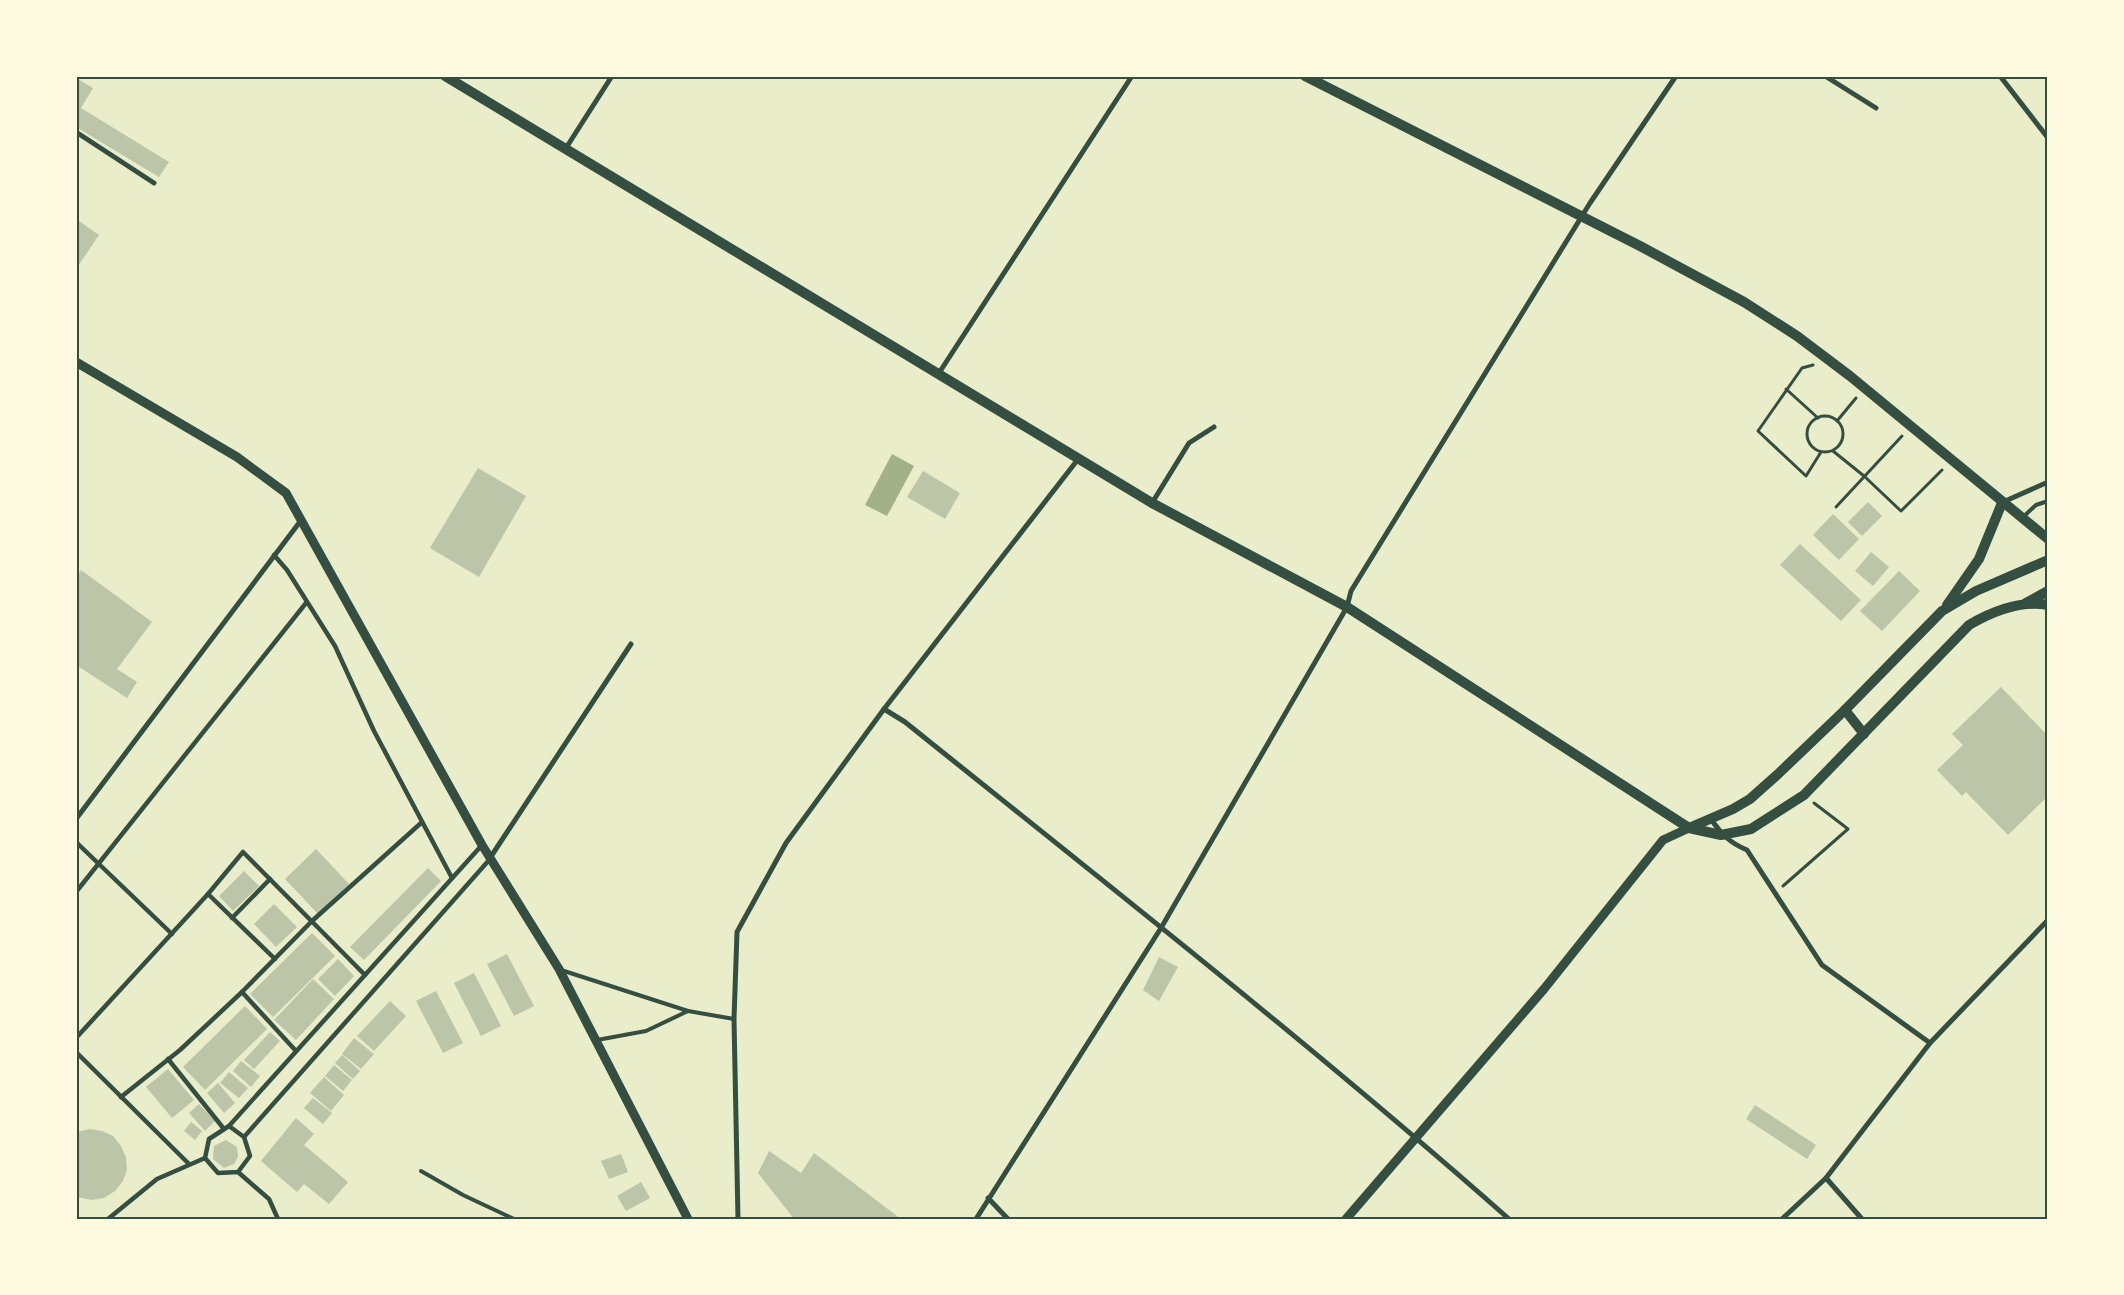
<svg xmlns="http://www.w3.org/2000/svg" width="2124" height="1295" font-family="'Alegreya Sans',sans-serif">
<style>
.water{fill:#a3b18a}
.building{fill:#bcc5a7}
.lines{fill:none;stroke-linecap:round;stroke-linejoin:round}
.path{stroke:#344e41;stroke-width:3}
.service{stroke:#344e41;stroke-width:4}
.pedestrian{stroke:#344e41;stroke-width:4.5}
.minor{stroke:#344e41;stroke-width:5}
.tertiary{stroke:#344e41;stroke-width:9}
.secondary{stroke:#344e41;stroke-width:10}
.neatline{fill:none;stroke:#344e41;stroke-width:2}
</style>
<rect width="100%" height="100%" fill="#e9edc9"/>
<path class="water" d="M892,454l22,12 -27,50 -22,-11z"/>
<g class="building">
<path d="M76,78l17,10 -12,20 88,54 -10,15 -83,-50z"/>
<path d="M76,219l23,16 -23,34z"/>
<path d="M478,468l48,28 -47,81 -49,-29z"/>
<path d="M923,471l37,22 -15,26 -38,-22z"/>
<path d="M1868,502l14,14 -20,20 -14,-14z"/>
<path d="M1833,514l26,25 -20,21 -26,-25z"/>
<path d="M1800,544l61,56 -20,21 -61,-56z"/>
<path d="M1871,552l18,15 -16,19 -18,-15z"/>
<path d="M81,570l71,52 -35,47 20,13 -10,16 -51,-33v-87z"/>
<path d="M1899,571l21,20 -38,40 -22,-20z"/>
<path d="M2001,687l47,49v60l-40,39 -42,-43 -4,4 -25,-26 26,-25 -11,-11z"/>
<path d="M316,849l33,35 -31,30 -33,-35z"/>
<path d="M428,868l13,13 -77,79 -14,-13z"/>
<path d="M244,871l15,15 -26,25 -14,-15z"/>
<path d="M274,904l23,23 -21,20 -22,-23z"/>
<path d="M312,933l23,23 -62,61 -23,-23z"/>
<path d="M507,954l27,52 -20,10 -27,-52z"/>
<path d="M1159,957l19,10 -19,34 -16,-11z"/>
<path d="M338,959l16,17 -19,20 -17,-17z"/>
<path d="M474,973l27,53 -20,10 -27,-53z"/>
<path d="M313,979l21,20 -38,41 -22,-20z"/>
<path d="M436,991l27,52 -20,10 -27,-52z"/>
<path d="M390,1001l16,15 -32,35 -17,-15z"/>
<path d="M245,1006l22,23 -62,61 -22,-23z"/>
<path d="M270,1032l10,9 -26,28 -10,-9z"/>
<path d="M354,1038l20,16 -13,15 -19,-15z"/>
<path d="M342,1055l18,16 -7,8 -18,-16z"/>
<path d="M241,1061l19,15 -9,11 -18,-16z"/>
<path d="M334,1065l18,15 -9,11 -18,-15z"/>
<path d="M168,1069l26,31 -22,18 -26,-31z"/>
<path d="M229,1072l19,16 -9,10 -19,-15z"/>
<path d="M324,1077l20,18 -13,16 -21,-18z"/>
<path d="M218,1083l17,20 -11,10 -17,-20z"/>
<path d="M313,1098l19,15 -9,11 -19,-16z"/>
<path d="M199,1104l16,17 -10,10 -16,-18z"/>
<path d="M1755,1105l61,40 -9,14 -61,-40z"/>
<path d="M296,1118l18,16 -10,11 44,37 -19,22 -25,-20 -7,8 -36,-31z"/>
<path d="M191,1122l11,9 -7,9 -11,-9z"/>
<path d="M90,1129l12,2 11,5 8,10 5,11 1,13 -4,11 -8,10 -11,7 -12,2 -16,-3v-65z"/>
<path d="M226,1140l11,7 1,10 -4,7 -10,4 -11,-9 1,-13z"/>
<path d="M769,1151l32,22 13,-20 87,66h-107l-36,-46z"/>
<path d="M621,1154l7,18 -19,7 -8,-18z"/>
<path d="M641,1182l9,16 -24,13 -9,-15z"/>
</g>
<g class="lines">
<g class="path">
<path d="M1813,365l-11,3 -44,63 48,45 15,-24"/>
<path d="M1786,389l32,29"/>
<circle cx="1825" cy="434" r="18"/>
<path d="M1837,421l19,-23"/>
<path d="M1833,451l31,25 37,35 41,-41"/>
<path d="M1836,507l66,-71"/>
<path d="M1783,886l65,-57 -34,-26"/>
</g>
<g class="service">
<path d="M2023,517l13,-12 12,-4"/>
<path d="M561,970l127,41 -42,20 -49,9"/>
<path d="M688,1011l46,8"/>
<path d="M421,1171l42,24 51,24"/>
</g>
<g class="pedestrian">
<path d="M274,555l13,15 48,76 39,85 78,147"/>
<path d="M77,843l95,91"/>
<path d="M76,892l230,-289"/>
<path d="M208,894l67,65"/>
<path d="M232,918l38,-39"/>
<path d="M242,992l54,59"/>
<path d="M76,1038l132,-144 35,-42 122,123"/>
<path d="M76,1052l113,112"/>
<path d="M168,1059l56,70"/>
<path d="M121,1097l59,-47 62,-58 70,-71 109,-98"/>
<path d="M229,1126l253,-281"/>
<path d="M244,1137l246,-278"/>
<path d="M238,1172l12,-16 -6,-19 -15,-11 -20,13 -4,19 13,15 20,-1 31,27 9,20"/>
<path d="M108,1219l49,-40 48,-21"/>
</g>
<g class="minor">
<path d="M1825,76l51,32"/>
<path d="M2000,76l48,62"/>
<path d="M76,132l78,51"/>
<path d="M566,148l46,-72"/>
<path d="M939,373l193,-297"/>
<path d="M2003,502l45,-20"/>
<path d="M1152,503l37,-60 25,-16"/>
<path d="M884,709l21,13c203,163 408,324 604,497"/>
<path d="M76,819l226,-300"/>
<path d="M1711,819c10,15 19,24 36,31l75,115 108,78"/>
<path d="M76,842l1,1"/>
<path d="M490,858l141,-214"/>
<path d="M1826,1178l36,41"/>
<path d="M988,1198l20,21"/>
<path d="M738,1219l-4,-200 3,-87 49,-89 98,-134 195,-251"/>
<path d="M976,1219l185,-291 186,-321 4,-16 239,-388 86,-127"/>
<path d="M1782,1219l44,-41 104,-135 118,-123"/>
</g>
<g class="tertiary">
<path d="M76,362l161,95 49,36 196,352 77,124 129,250"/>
<path d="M1346,1219l198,-230 119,-149 26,-12"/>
</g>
<g class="secondary">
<path d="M445,76l707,427 195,104 342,221 32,7 30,-6 53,-34 165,-170c24,-14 51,-25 79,-20"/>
<path d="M1305,76l335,170 104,56 53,34 53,40 198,163"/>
<path d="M2026,603l22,-12"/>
<path d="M1947,605l32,-46 23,-56"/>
<path d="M1845,710l19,24"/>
<path d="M1689,828l44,-19 17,-10 27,-24 68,-65 97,-99 34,-20 72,-31"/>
</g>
</g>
<rect width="2124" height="1295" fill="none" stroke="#fefae0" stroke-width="155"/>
<rect x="78" y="78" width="1968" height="1140" class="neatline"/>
</svg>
